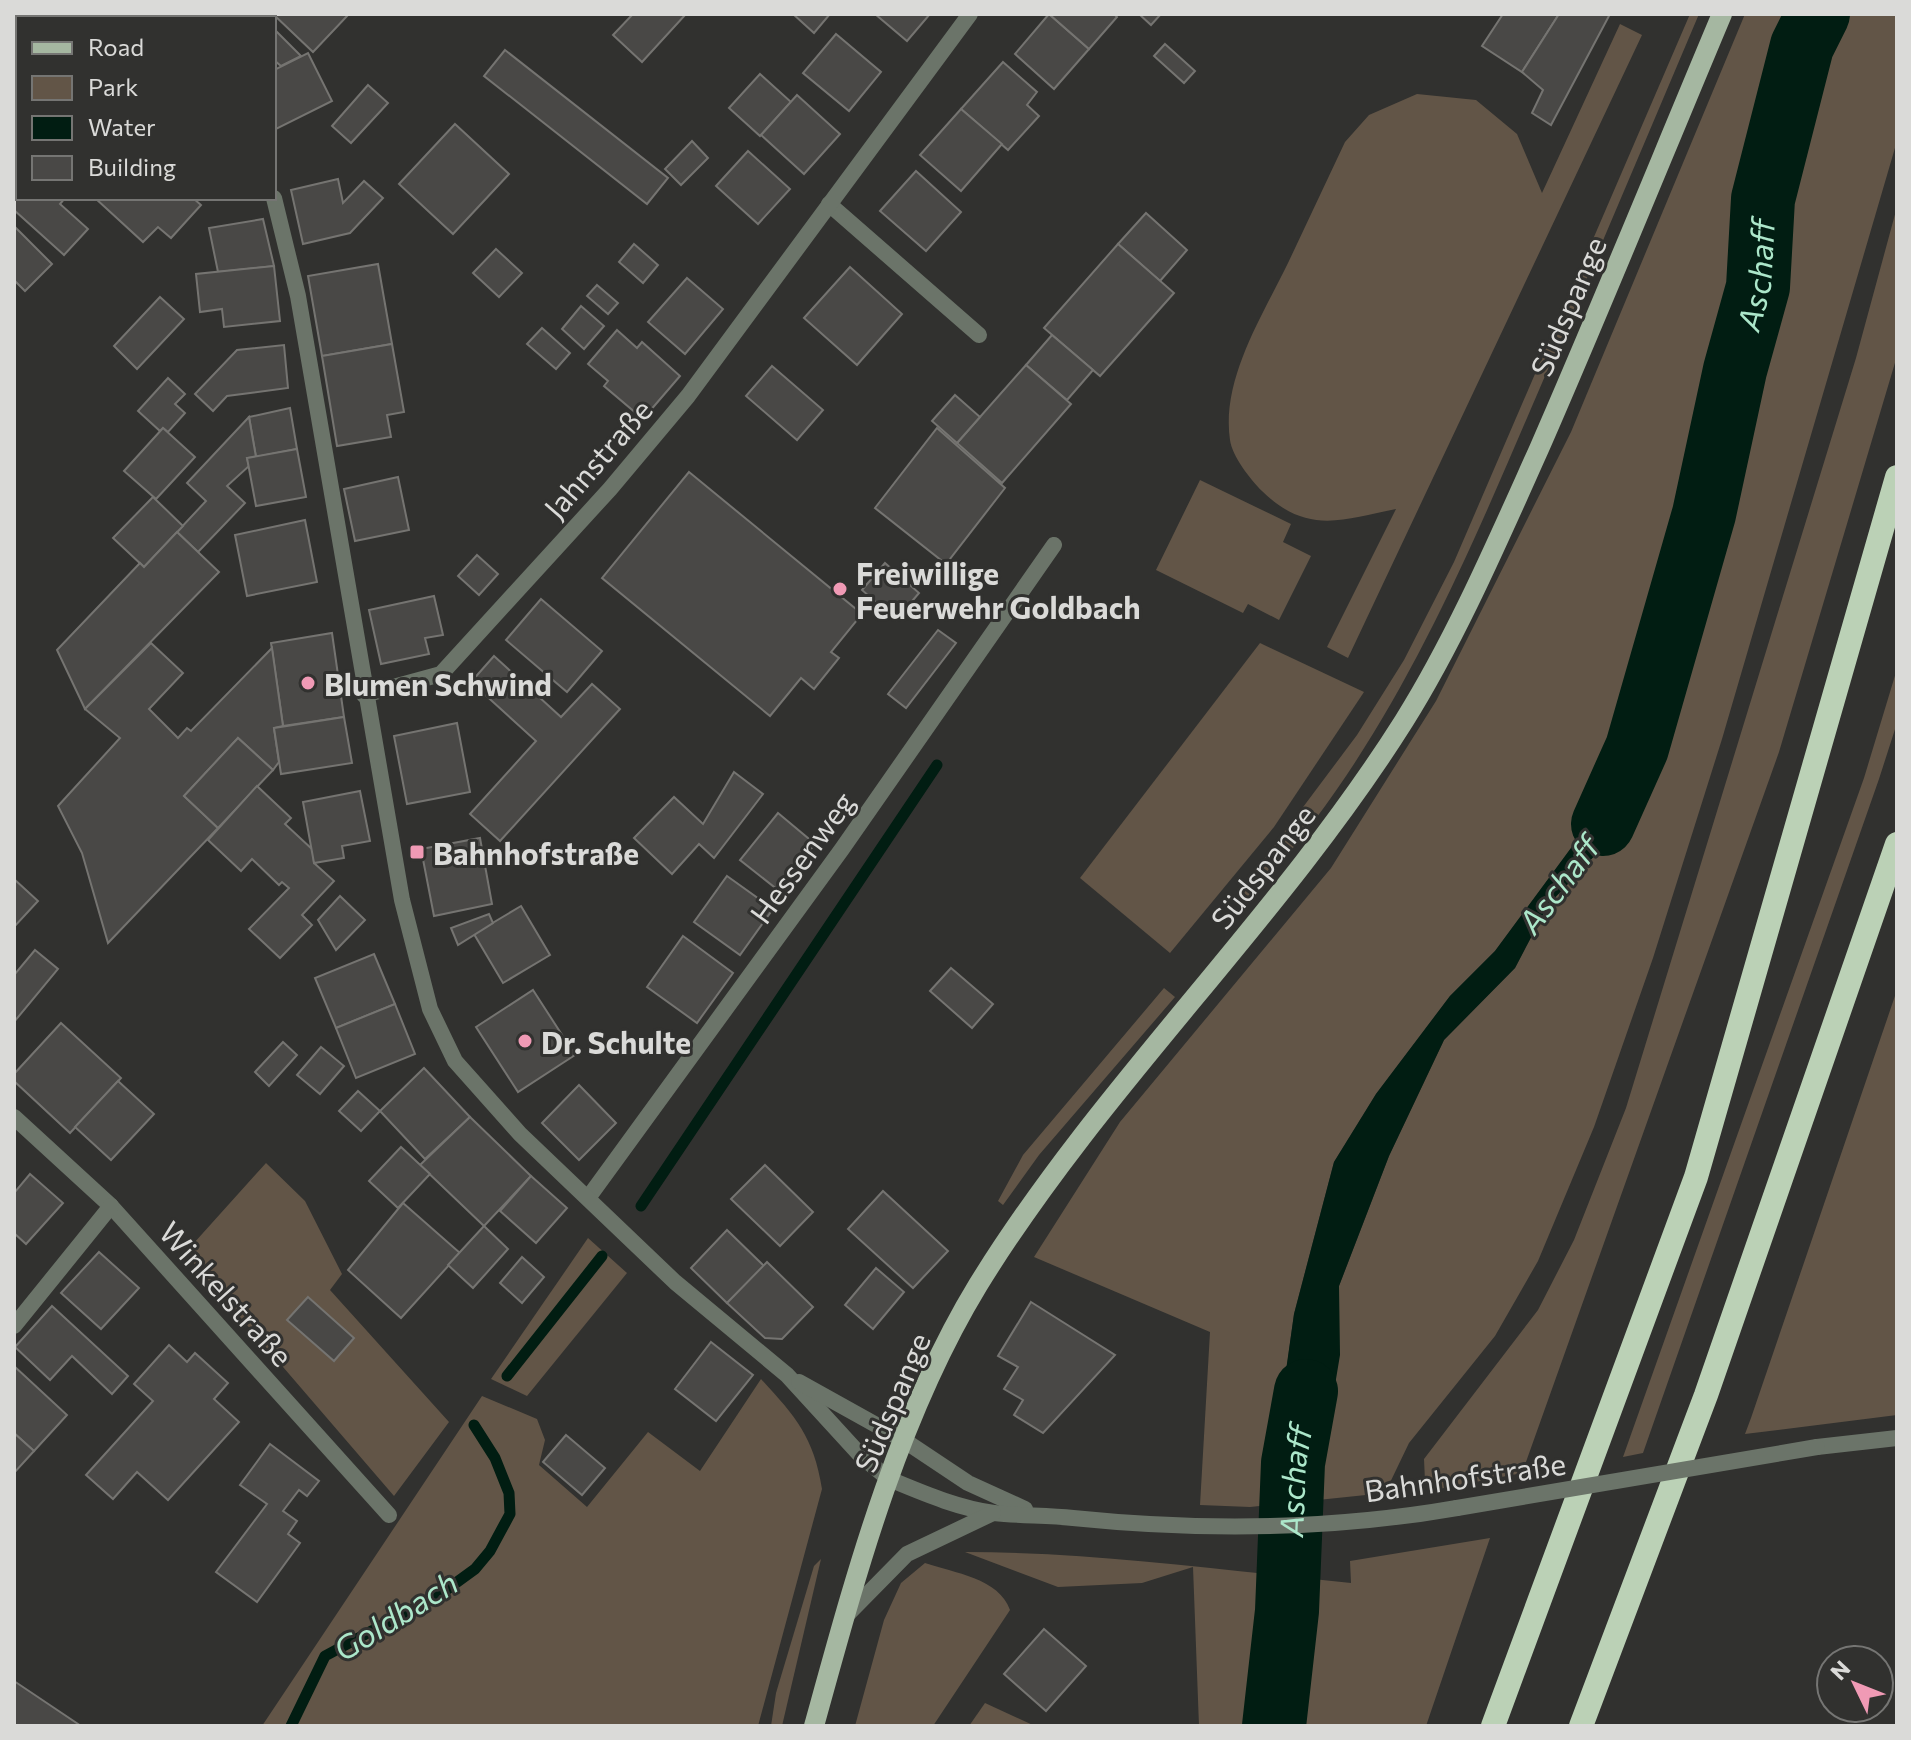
<svg xmlns="http://www.w3.org/2000/svg" width="1911" height="1740" font-family="Commissioner,sans-serif">
<style>
.green{fill:#625547;fill-rule:evenodd}
.water{fill:#011d12}
.lines{fill:none;stroke-linecap:round;stroke-linejoin:round}
.stream{stroke:#011d12;stroke-width:11}
.river{stroke:#011d12;stroke-width:64}
.building{fill:#494846;stroke:#757471;stroke-width:2}
.minor{stroke:#6b7469;stroke-width:16}
.tertiary{stroke:#6b7469;stroke-width:16}
.primary{stroke:#a5b7a1;stroke-width:20}
.motorway{stroke:#bbd1b6;stroke-width:24}
.minor-bridge{stroke:#6b7469;stroke-width:16}
.poi-dot{fill:#f09ab5;stroke:#31312f;stroke-width:3}
.labels{text-anchor:middle;dominant-baseline:central;stroke-width:6;stroke-linejoin:round;paint-order:stroke}
.street-label{font-size:30px;fill:#dadad8;stroke:#31312f}
.poi-label{font-size:30px;font-weight:bold;fill:#dadad8;stroke:#31312f;text-anchor:start}
.water-label{font-size:32px;font-style:italic;fill:#ace7ca;stroke:#31312f}
</style>
<rect width="100%" height="100%" fill="#31312f"/>
<g class="green">
<path d="M1690,14h9c-56,132 -112,265 -169,397 -74,173 -151,352 -284,490l-7,-3 5,-12 113,-151 47,-75 50,-98z"/>
<path d="M1745,14h152v127l-175,598 -69,219 -59,169 -56,134 -43,75 -86,107 -24,50 -135,14 -50,-2 10,-173 -176,-75 86,-135 211,-254 105,-167 135,-269zM1662,720l-47,114 -67,71 -33,63 -71,72 -55,116 -50,130 -68,197 23,-169 40,-152 42,-68 74,-98 45,-45 93,-126 31,-63z"/>
<path d="M1620,24l22,11 -294,623 -21,-11 69,-138c-54,11 -89,26 -134,-18 -12,-12 -30,-35 -32,-51 -9,-61 33,-125 58,-177 19,-40 38,-81 57,-121l24,-27 48,-21 59,6 41,34 25,59z"/>
<path d="M1897,207v149l-118,396 -257,721 -83,16 -14,-8 -1,-22 114,-149 36,-70 52,-132 230,-750z"/>
<path d="M1200,480l91,44 -8,18 28,14 -32,64 -31,-16 -5,9 -87,-43z"/>
<path d="M1260,643l104,49 -90,135 -104,126 -90,-75z"/>
<path d="M1897,669v54l-18,56 -236,674 -20,4 241,-679z"/>
<path d="M1164,988l11,9 -136,158 -36,50 -5,-4 25,-46z"/>
<path d="M1897,990v425l-152,19 6,-16z"/>
<path d="M266,1163l39,38 37,73 -12,16 119,132 -55,74 -209,-243z"/>
<path d="M588,1238l39,35 -100,123 -36,-17z"/>
<path d="M761,1379c34,37 53,58 61,110l-64,237h-496l220,-330 55,23 8,21 -6,25 48,42 61,-75 52,39z"/>
<path d="M1490,1538l-64,188h-227l-6,-159 -51,16 -84,4 -93,-35c129,0 258,18 386,31l-1,-22z"/>
<path d="M821,1559l-39,167h-11l5,-33 38,-127z"/>
<path d="M925,1563c29,10 74,15 85,47l-77,116h-78l29,-106 17,-37z"/>
<path d="M985,1703l50,23h-66z"/>
</g>
<path class="water" d="M1664,718l-49,116 -67,71 -33,63 -71,72 -55,116 -50,130 1,69 -19,114 -51,14 24,-169 40,-152 42,-68 74,-98 45,-45 93,-126 31,-63z"/>
<g class="lines">
<g class="stream">
<path d="M641,1206l296,-441"/>
<path d="M507,1376l95,-120"/>
<path d="M291,1726l34,-70 117,-63 33,-24 15,-18 20,-37 -1,-21 -14,-35 -21,-33"/>
</g>
<g class="river">
<path id="s1" d="M1603,824l34,-76 67,-234 31,-144 23,-83 5,-88 39,-153 16,-32"/>
<path id="s2" d="M1274,1726l13,-115 6,-148 13,-72"/>
</g>
</g>
<g class="building">
<path d="M14,14l9,4h-5v59l-4,-4z"/>
<path d="M51,14h45l-4,4 -16,-3 -21,3z"/>
<path d="M122,14h13l5,4h-22z"/>
<path d="M227,14h32l4,4h-40z"/>
<path d="M273,14h76l-36,38z"/>
<path d="M633,14h53l-44,48 -29,-27z"/>
<path d="M793,14h37l-16,19z"/>
<path d="M875,14h55l-23,27z"/>
<path d="M1049,14l40,35 -35,40 -39,-35z"/>
<path d="M1049,14h65l3,3 -28,32z"/>
<path d="M1139,14h22l-10,11z"/>
<path d="M1503,14h56l-37,58 -40,-26z"/>
<path d="M1559,14h51l-59,111 -19,-12 11,-23 -21,-18z"/>
<path d="M274,29l27,27 -20,10 -7,-6z"/>
<path d="M836,34l45,38 -32,39 -46,-38z"/>
<path d="M1165,44l30,27 -11,12 -30,-27z"/>
<path d="M505,50l163,128 -21,26 -163,-128z"/>
<path d="M308,53l24,48 -58,29v-60z"/>
<path d="M1003,62l34,30 -10,13 12,11 -31,34 -47,-41z"/>
<path d="M760,74l31,28 -31,34 -31,-28z"/>
<path d="M368,85l20,18 -37,40 -19,-17z"/>
<path d="M797,95l43,39 -36,40 -43,-39z"/>
<path d="M961,109l41,35 -41,47 -41,-36z"/>
<path d="M455,124l54,50 -56,60 -54,-50z"/>
<path d="M692,141l16,17 -27,27 -16,-16z"/>
<path d="M18,149v49h47l-5,6 28,25 -24,26 -50,-45v-56z"/>
<path d="M748,151l42,38 -32,35 -42,-38z"/>
<path d="M916,171l45,41 -35,39 -46,-40z"/>
<path d="M338,179l5,24 21,-22 19,17 -33,35 -47,11 -12,-54z"/>
<path d="M95,198h98l8,7 -30,33 -13,-11 -15,15z"/>
<path d="M1146,213l41,37 -27,31 -42,-37z"/>
<path d="M263,219l11,47 -56,6 -9,-44z"/>
<path d="M14,226l38,38 -27,27 -11,-11z"/>
<path d="M634,244l24,21 -15,18 -24,-21z"/>
<path d="M1118,244l56,49 -74,83 -56,-48z"/>
<path d="M496,249l26,24 -23,24 -26,-24z"/>
<path d="M378,264l14,80 -70,12 -14,-80z"/>
<path d="M274,266l6,55 -56,6 -2,-18 -22,3 -4,-38z"/>
<path d="M850,267l52,47 -45,51 -53,-47z"/>
<path d="M687,278l36,31 -38,45 -37,-32z"/>
<path d="M597,285l21,18 -10,11 -21,-18z"/>
<path d="M160,297l24,22 -47,50 -23,-23z"/>
<path d="M581,306l23,20 -20,23 -22,-20z"/>
<path d="M542,328l28,25 -14,16 -29,-25z"/>
<path d="M617,330l20,18 5,-6 38,34 -37,43 -39,-33 4,-5 -20,-17z"/>
<path d="M1052,335l41,35 -26,30 -41,-35z"/>
<path d="M392,344l12,68 -17,3 4,22 -54,9 -15,-90z"/>
<path d="M284,345l4,43 -61,8 -14,15 -18,-17 42,-44z"/>
<path d="M1026,365l45,39 -69,79 -45,-40z"/>
<path d="M772,366l51,44 -26,30 -51,-44z"/>
<path d="M168,378l17,16 -10,10 10,9 -17,19 -5,-4 -3,3 -22,-20z"/>
<path d="M955,395l25,22 -23,26 -25,-22z"/>
<path d="M290,408l7,41 -41,8 -7,-40z"/>
<path d="M249,417l7,40 -9,1 2,8 -22,20 18,17 -47,49 -21,-20 29,-31 -19,-18z"/>
<path d="M163,428l32,29 -39,42 -32,-28z"/>
<path d="M937,428l68,60 -59,76 -71,-56z"/>
<path d="M297,449l9,48 -50,9 -9,-48z"/>
<path d="M689,472l173,142 -31,38 8,6 -25,31 -13,-11 -31,38 -168,-138z"/>
<path d="M398,477l11,53 -54,11 -11,-52z"/>
<path d="M153,497l30,29 -39,41 -31,-29z"/>
<path d="M305,520l12,62 -70,14 -12,-61z"/>
<path d="M177,532l42,40 -134,137 -28,-59 83,-87 4,4z"/>
<path d="M477,555l21,19 -19,21 -21,-19z"/>
<path d="M885,563l34,30 -23,27 -34,-30z"/>
<path d="M434,596l9,39 -18,3 4,16 -48,10 -12,-54z"/>
<path d="M541,599l61,52 -35,41 -61,-52z"/>
<path d="M938,630l18,13 -50,65 -18,-14z"/>
<path d="M332,633l12,84 -61,9 -12,-83z"/>
<path d="M151,643l32,30 -34,36 29,29 9,-10 4,3 81,-83 11,78 -9,2 5,34 -6,8 -35,-32 -54,58 34,32 -110,115 -26,-90 -24,-47 62,-68 -35,-29z"/>
<path d="M494,656l67,61 31,-33 28,25 -120,132 -30,-27 66,-73 -65,-59z"/>
<path d="M344,717l8,46 -71,11 -7,-46z"/>
<path d="M457,723l13,69 -63,12 -13,-68z"/>
<path d="M238,738l35,32 -55,58 -34,-32z"/>
<path d="M734,772l29,22 -49,64 -15,-14 -27,30 -38,-36 40,-41 29,27z"/>
<path d="M257,786l34,32 -6,6 28,26 1,13 20,18 -32,34 10,10 -32,33 -31,-29 40,-41 -7,-6 -3,3 -27,-26 -11,12 -33,-31z"/>
<path d="M360,791l10,50 -28,5 2,12 -30,5 -11,-61z"/>
<path d="M778,813l37,31 -37,46 -38,-30z"/>
<path d="M480,838l12,66 -58,12 -13,-67z"/>
<path d="M727,876l46,33 -33,46 -46,-33z"/>
<path d="M14,879l24,22 -24,26z"/>
<path d="M340,896l25,24 -29,30 -18,-30z"/>
<path d="M521,906l29,49 -47,28 -29,-49z"/>
<path d="M489,914l4,9 -35,22 -7,-17z"/>
<path d="M683,936l50,37 -36,50 -50,-36z"/>
<path d="M35,950l23,19 -44,53v-47z"/>
<path d="M374,954l21,50 -59,24 -21,-50z"/>
<path d="M951,968l42,36 -21,24 -42,-37z"/>
<path d="M533,990l42,65 -57,37 -42,-65z"/>
<path d="M395,1004l20,50 -59,24 -20,-50z"/>
<path d="M61,1023l60,55 -51,55 -56,-52v-7z"/>
<path d="M283,1042l14,13 -28,31 -14,-14z"/>
<path d="M321,1047l23,19 -24,28 -23,-19z"/>
<path d="M424,1068l46,49 -45,42 -45,-48z"/>
<path d="M118,1081l36,33 -43,46 -36,-33z"/>
<path d="M579,1085l37,38 -37,37 -37,-37z"/>
<path d="M358,1091l22,20 -19,20 -22,-20z"/>
<path d="M470,1117l61,59 -47,50 -64,-61z"/>
<path d="M401,1147l29,27 -32,34 -29,-27z"/>
<path d="M765,1165l48,47 -33,34 -49,-47z"/>
<path d="M30,1174l33,29 -37,41 -12,-11v-40z"/>
<path d="M531,1176l36,32 -31,35 -36,-32z"/>
<path d="M883,1191l65,60 -35,37 -65,-59z"/>
<path d="M403,1203l57,50 -59,65 -53,-48z"/>
<path d="M484,1226l24,23 -35,39 -25,-23z"/>
<path d="M727,1230l37,36 -37,37 -36,-35z"/>
<path d="M99,1252l40,36 -38,41 -40,-36z"/>
<path d="M522,1257l22,20 -22,26 -22,-20z"/>
<path d="M767,1262l46,45 -31,32 -17,-1 -38,-35z"/>
<path d="M876,1268l28,24 -31,37 -28,-24z"/>
<path d="M308,1297l46,41 -20,23 -47,-41z"/>
<path d="M1031,1302l84,53 -72,78 -29,-18 9,-15 -19,-11 14,-22 -20,-11z"/>
<path d="M52,1306l76,70 -16,18 -40,-38 -22,24 -35,-33z"/>
<path d="M711,1342l42,33 -37,46 -41,-32z"/>
<path d="M169,1345l18,17 8,-9 33,30 -14,16 25,23 -71,78 -31,-28 -24,27 -27,-24 67,-74 -19,-17z"/>
<path d="M14,1366l53,49 -33,36 -20,-18z"/>
<path d="M14,1433l20,18 -20,22z"/>
<path d="M566,1435l39,33 -23,27 -39,-33z"/>
<path d="M270,1444l49,37 -12,15 -8,-6 -16,21 14,10 -9,13 12,9 -43,59 -41,-30 51,-68 -27,-19z"/>
<path d="M1044,1629l42,37 -40,45 -42,-37z"/>
<path d="M14,1681l67,45h-67z"/>
</g>
<g class="lines">
<g class="minor">
<path d="M829,204l150,131"/>
<path d="M364,695l77,-21 169,-185 78,-93 282,-382"/>
<path d="M14,1117l97,89 278,309"/>
<path d="M588,1198l254,-349 212,-304"/>
<path d="M14,1326l97,-120"/>
<path d="M905,1441l63,42 57,26"/>
<path d="M1817,1447l80,-9"/>
<path d="M889,1479c34,14 68,29 105,34 26,3 53,2 79,5 127,13 258,12 384,-10"/>
<path d="M845,1617l62,-63 86,-41"/>
</g>
<g class="tertiary">
<path d="M170,14l3,4"/>
<path d="M274,198l24,98 104,604 28,109 25,52 65,73 155,148 112,93 75,82 27,22"/>
<path d="M799,1382l106,59"/>
</g>
<path class="primary" d="M814,1726c41,-148 83,-308 164,-441 124,-201 300,-364 426,-564 52,-83 95,-183 135,-272 63,-144 122,-290 183,-435"/>
<g class="motorway">
<path d="M1493,1726l203,-549 201,-700"/>
<path d="M1581,1726l125,-331 191,-551"/>
</g>
<path class="minor-bridge" d="M1457,1508l360,-61"/>
</g>
<g class="poi-dot">
<circle cx="840" cy="589" r="8"/>
<circle cx="308" cy="683" r="8"/>
<rect x="409" y="844" width="16" height="16" rx="4"/>
<circle cx="525" cy="1041" r="8"/>
</g>
<g class="labels">
<g class="street-label">
<text transform="translate(1567 306) rotate(-67)">Südspange</text>
<text transform="translate(597 458) rotate(-49)">Jahnstraße</text>
<text transform="translate(801 857) rotate(-54)">Hessenweg</text>
<text transform="translate(1262 866) rotate(-52)">Südspange</text>
<text transform="translate(227 1293) rotate(48)">Winkelstraße</text>
<text transform="translate(891 1402) rotate(-67)">Südspange</text>
<text transform="translate(1465 1476) rotate(-8)">Bahnhofstraße</text>
</g>
<g class="poi-label">
<text x="856" y="572">Freiwillige<tspan x="856" dy="34">Feuerwehr Goldbach</tspan></text>
<text x="324" y="683">Blumen Schwind</text>
<text x="433" y="852">Bahnhofstraße</text>
<text x="541" y="1041">Dr. Schulte</text>
</g>
<g class="water-label">
<text stroke="none"><textPath href="#s1" startOffset="572">Aschaff</textPath></text>
<text transform="translate(1558 884) rotate(-53)">Aschaff</text>
<text stroke="none"><textPath href="#s2" startOffset="246">Aschaff</textPath></text>
<text transform="translate(395 1615) rotate(-32)">Goldbach</text>
</g>
</g>
<rect width="1911" height="1740" fill="none" stroke="#dadad8" stroke-width="32"/>
<rect x="16" y="16" width="260" height="184" fill="#31312f" stroke="#757573" stroke-width="2"/>
<rect x="32" y="42" width="40" height="12" fill="#a5b7a1" stroke="#757573" stroke-width="2"/>
<text x="88" y="56" font-size="24" fill="#dadad8">Road</text>
<rect x="32" y="76" width="40" height="24" fill="#625547" stroke="#757573" stroke-width="2"/>
<text x="88" y="96" font-size="24" fill="#dadad8">Park</text>
<rect x="32" y="116" width="40" height="24" fill="#011d12" stroke="#757573" stroke-width="2"/>
<text x="88" y="136" font-size="24" fill="#dadad8">Water</text>
<rect x="32" y="156" width="40" height="24" fill="#494846" stroke="#757573" stroke-width="2"/>
<text x="88" y="176" font-size="24" fill="#dadad8">Building</text>
<g transform="translate(1855 1684) rotate(313)"><circle r="38" fill="#31312f" stroke="#757573" stroke-width="2"/>
<path d="M0-6L14 30L0 20L-14 30Z" fill="#f09ab5"/>
<text y="-12" font-size="22" font-weight="bold" text-anchor="middle" fill="#dadad8">N</text>
</g>
</svg>
